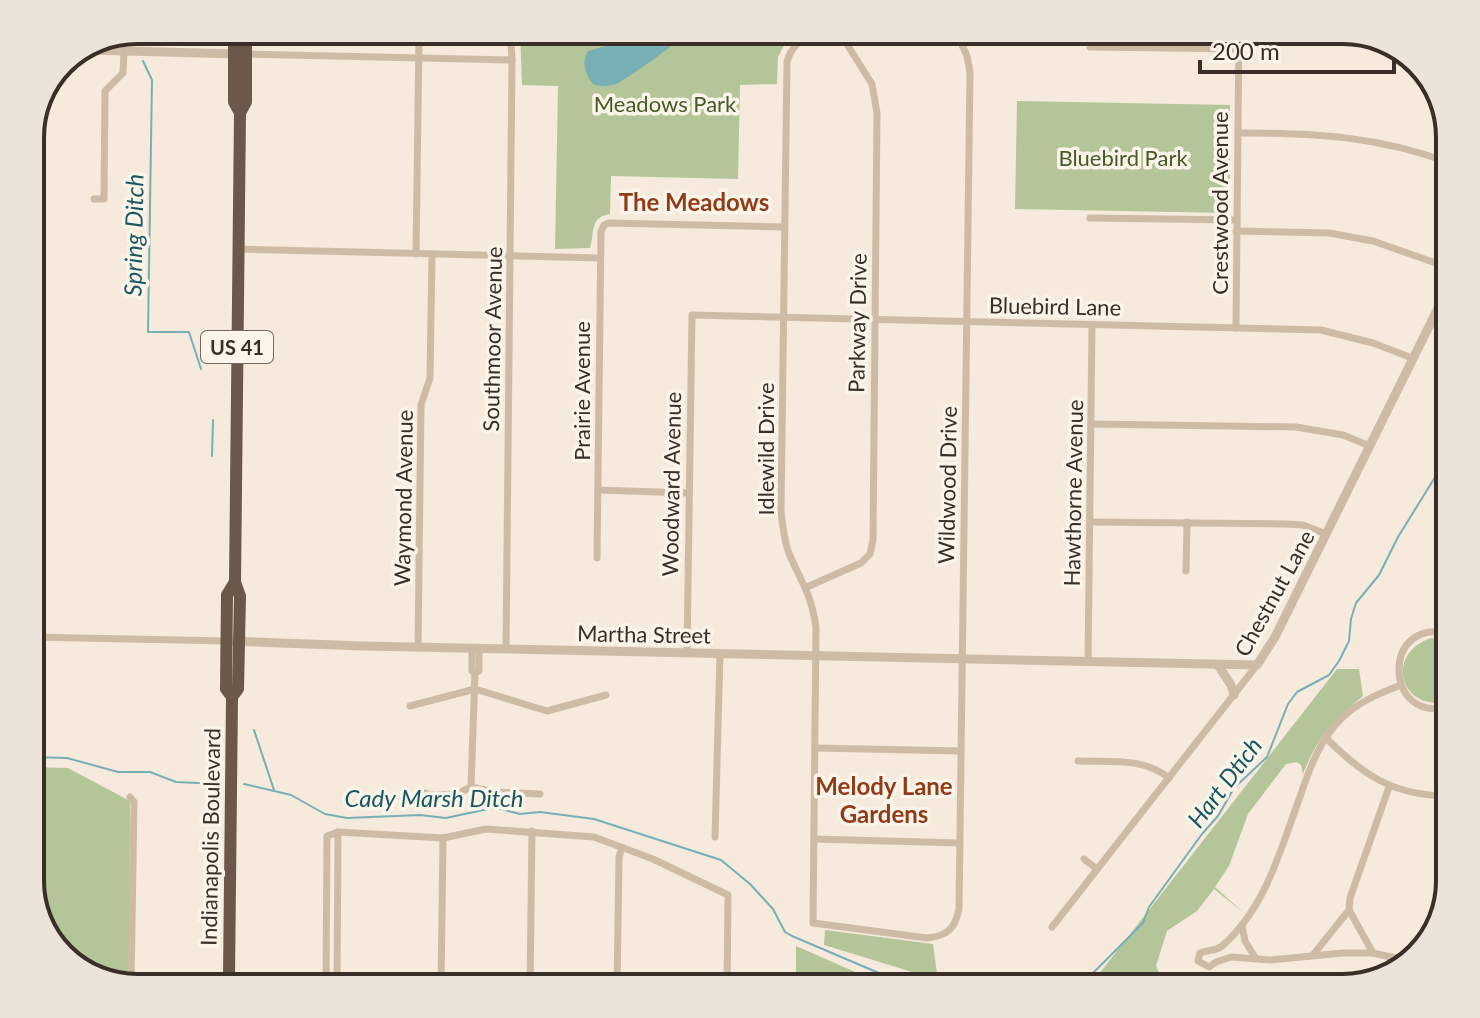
<svg xmlns="http://www.w3.org/2000/svg" width="1480" height="1018" font-family="Lato,sans-serif">
<style>
.green{fill:#b5c59a}
.water{fill:#78afb5}
.lines{fill:none;stroke-linecap:round;stroke-linejoin:round}
.stream{stroke:#78afb5;stroke-width:2}
.minor{stroke:#cebba6;stroke-width:7}
.tertiary{stroke:#cebba6;stroke-width:9}
.trunk{stroke:#6c584a;stroke-width:12}
.labels{text-anchor:middle;dominant-baseline:central;stroke-width:7;stroke-linejoin:round;paint-order:stroke}
.shield{fill:#fbf4e9;stroke:#746962;stroke-width:2}
.shield-label{font-size:20px;font-weight:bold;fill:#3a2e28}
.park-label{font-size:22px;fill:#465b29;stroke:#fbf4e9}
.street-label{font-size:22px;fill:#3a2e28;stroke:#fbf4e9}
.neighbourhood-label{font-size:24px;font-weight:bold;fill:#913b18;stroke:#fbf4e9}
.water-label{font-size:24px;font-style:italic;fill:#195860;stroke:#fbf4e9}
.rim{fill:none;stroke:#3a2e28;stroke-width:4}
</style>
<rect width="100%" height="100%" fill="#f5eadc"/>
<g class="green">
<path d="M520,30h260l7,10 -9,17 -1,27 -37,1 -2,94 -127,-3 -1,38c-21,3 -15,19 -20,34l-35,1 3,-163 -36,-1z"/>
<path d="M1017,101l213,4v108l-215,-4z"/>
<path d="M1431,638l19,2v61c-49,13 -67,-47 -19,-63z"/>
<path d="M1337,669h22l4,27c-31,25 -45,41 -60,78l-2,-9 -4,-3 -11,2 -38,50 -19,52 -14,21 29,26 -30,-24 -17,22 -30,20 -11,35 10,22h-78z"/>
<path d="M30,767l38,1 62,33 -1,184c-16,-4 -40,-7 -53,-16 -62,-45 -46,-135 -46,-202z"/>
<path d="M825,930l108,14 6,44h-4l-13,-13 -98,-30z"/>
<path d="M796,946l96,42h-96z"/>
</g>
<path class="water" d="M638,30h39c0,5 0,8 -2,12 -4,6 -49,37 -57,41 -8,4 -17,4 -25,1 -8,-10 -12,-22 -5,-33l25,-7z"/>
<g class="lines">
<g class="stream">
<path d="M140,30l3,13"/>
<path d="M143,61l9,19 -4,252h41l12,37"/>
<path d="M212,456l1,-36"/>
<path d="M254,730l20,60"/>
<path d="M30,757l37,1 51,14h32l26,10 44,2"/>
<path d="M244,784l47,11 34,19 22,4 73,-3 26,3 42,-9h13l19,5 20,-2 54,7 127,41 29,24 23,25 12,23 7,4 122,52"/>
<path d="M1084,988l7,-13 52,-52 6,-16 53,-73 16,-18 16,-28 33,-31 21,-53 9,-12 32,-17 10,-14 10,-20 2,-22 5,-16 23,-28 19,-38 39,-63 4,-13 2,-35 7,-7"/>
</g>
<g class="minor">
<path d="M359,30l7,5 99,3 7,-2 3,-6"/>
<path d="M817,30c-14,9 -26,15 -30,32l-6,450c2,15 3,30 9,44 13,29 21,38 26,71l-3,296 114,15c20,-2 28,-9 32,-29l11,-837 -3,-16 -12,-26"/>
<path d="M1239,36l129,2"/>
<path d="M1090,47l148,2"/>
<path d="M246,54l266,6"/>
<path d="M1238,133c76,0 140,3 212,30"/>
<path d="M94,199h10l1,-108 18,-18 1,-22"/>
<path d="M1090,218l146,2"/>
<path d="M1236,231l93,2 44,8 77,27"/>
<path d="M238,249l362,9"/>
<path d="M416,254l3,-217"/>
<path d="M1236,328l3,-298"/>
<path d="M1092,424l204,3 47,8 27,11"/>
<path d="M598,490l91,3"/>
<path d="M1090,522l196,2 17,1 23,9"/>
<path d="M597,558l4,-326 3,-7 5,-2 175,4"/>
<path d="M1186,571l1,-49"/>
<path d="M807,587l54,-24 9,-9 3,-14 4,-427 -5,-29 -34,-54"/>
<path d="M1441,632l9,-32"/>
<path d="M1450,634c-70,-19 -66,93 0,72"/>
<path d="M30,637l197,4"/>
<path d="M418,648l3,-243 9,-27 2,-124"/>
<path d="M506,649l6,-589 -2,-30"/>
<path d="M687,653l5,-338 629,15 52,13 39,15"/>
<path d="M1088,662l4,-337"/>
<path d="M475,673l4,-2v-22"/>
<path d="M1401,685c-21,8 -43,17 -59,33 -21,20 -32,49 -41,76 -20,53 -34,113 -79,152 -7,6 -14,3 -22,7l-2,8 11,6 7,-5 15,-5 39,3 73,-7h30l36,8"/>
<path d="M30,694h7l6,-592"/>
<path d="M410,706l65,-17 72,22 59,-16"/>
<path d="M1326,738c38,38 68,58 124,58"/>
<path d="M815,748l146,3"/>
<path d="M1078,761c31,1 65,-4 91,17"/>
<path d="M471,787l4,-114 -3,-2v-22"/>
<path d="M418,791l14,4 25,-1 14,-7 24,5 45,2"/>
<path d="M130,797l4,5 -3,184"/>
<path d="M715,837l5,-183"/>
<path d="M814,839l146,4"/>
<path d="M1084,859l13,10"/>
<path d="M1449,873l1,-2"/>
<path d="M1242,926l3,15 10,16"/>
<path d="M1052,927l205,-262"/>
<path d="M1373,953l-24,-43 1,-12 39,-111"/>
<path d="M1313,955l36,-45"/>
<path d="M326,988l1,-152 11,-4 105,6 43,-9 108,8 59,22 75,36 -1,93"/>
<path d="M337,988l1,-156"/>
<path d="M441,988l2,-150"/>
<path d="M530,988l2,-157"/>
<path d="M617,988l2,-131 3,-10"/>
</g>
<g class="tertiary">
<path d="M89,50l148,4"/>
<path d="M227,641l136,5 894,19 18,-28 175,-353"/>
<path d="M1218,665l13,20 3,10"/>
</g>
<g class="trunk">
<path d="M240,113l6,-11v-72"/>
<path d="M232,697l-6,-8 1,-94 8,-13"/>
<path d="M234,988l-5,-11 3,-280 6,-8 2,-93 -5,-14 5,-469 -6,-11v-72"/>
</g>
</g>
<g class="labels">
<rect class="shield" x="201" y="331" width="72" height="32" rx="6"/>
<g class="shield-label">
<text x="237" y="347">US 41</text>
</g>
<g class="park-label">
<text x="665" y="103">Meadows Park</text>
<text x="1123" y="157">Bluebird Park</text>
</g>
<g class="street-label">
<text transform="translate(1219 203) rotate(-90)">Crestwood Avenue</text>
<text transform="translate(1055 306) rotate(1)">Bluebird Lane</text>
<text transform="translate(857 323) rotate(-89)">Parkway Drive</text>
<text transform="translate(492 339) rotate(-89)">Southmoor Avenue</text>
<text transform="translate(581 391) rotate(-90)">Prairie Avenue</text>
<text transform="translate(765 449) rotate(-90)">Idlewild Drive</text>
<text transform="translate(671 484) rotate(-89)">Woodward Avenue</text>
<text transform="translate(947 485) rotate(-89)">Wildwood Drive</text>
<text transform="translate(1073 493) rotate(-89)">Hawthorne Avenue</text>
<text transform="translate(403 498) rotate(-89)">Waymond Avenue</text>
<text transform="translate(1274 593) rotate(-61)">Chestnut Lane</text>
<text transform="translate(644 634) rotate(1)">Martha Street</text>
<text transform="translate(210 837) rotate(-89)">Indianapolis Boulevard</text>
</g>
<g class="neighbourhood-label">
<text x="694" y="201">The Meadows</text>
<text x="884" y="785">Melody Lane<tspan x="884" dy="28">Gardens</tspan></text>
</g>
<g class="water-label">
<text transform="translate(133 235) rotate(-89)">Spring Ditch</text>
<text transform="translate(1224 782) rotate(-53)">Hart Dtich</text>
<text x="434" y="797">Cady Marsh Ditch</text>
</g>
</g>
<path d="M0 0H1480V1018H0ZM137 44H1343A93 93 0 0 1 1436 137V881A93 93 0 0 1 1343 974H137A93 93 0 0 1 44 881V137A93 93 0 0 1 137 44Z" fill="#ece4da" fill-rule="evenodd"/>
<path class="rim" d="M137 44H1343A93 93 0 0 1 1436 137V881A93 93 0 0 1 1343 974H137A93 93 0 0 1 44 881V137A93 93 0 0 1 137 44Z"/>
<path d="M1200 60v12h194v-12" fill="none" stroke="#3a2e28" stroke-width="4"/>
<text x="1212" y="60" font-size="24" fill="#3a2e28" stroke="#fbf4e9" stroke-width="6" paint-order="stroke">200 m</text>
</svg>
